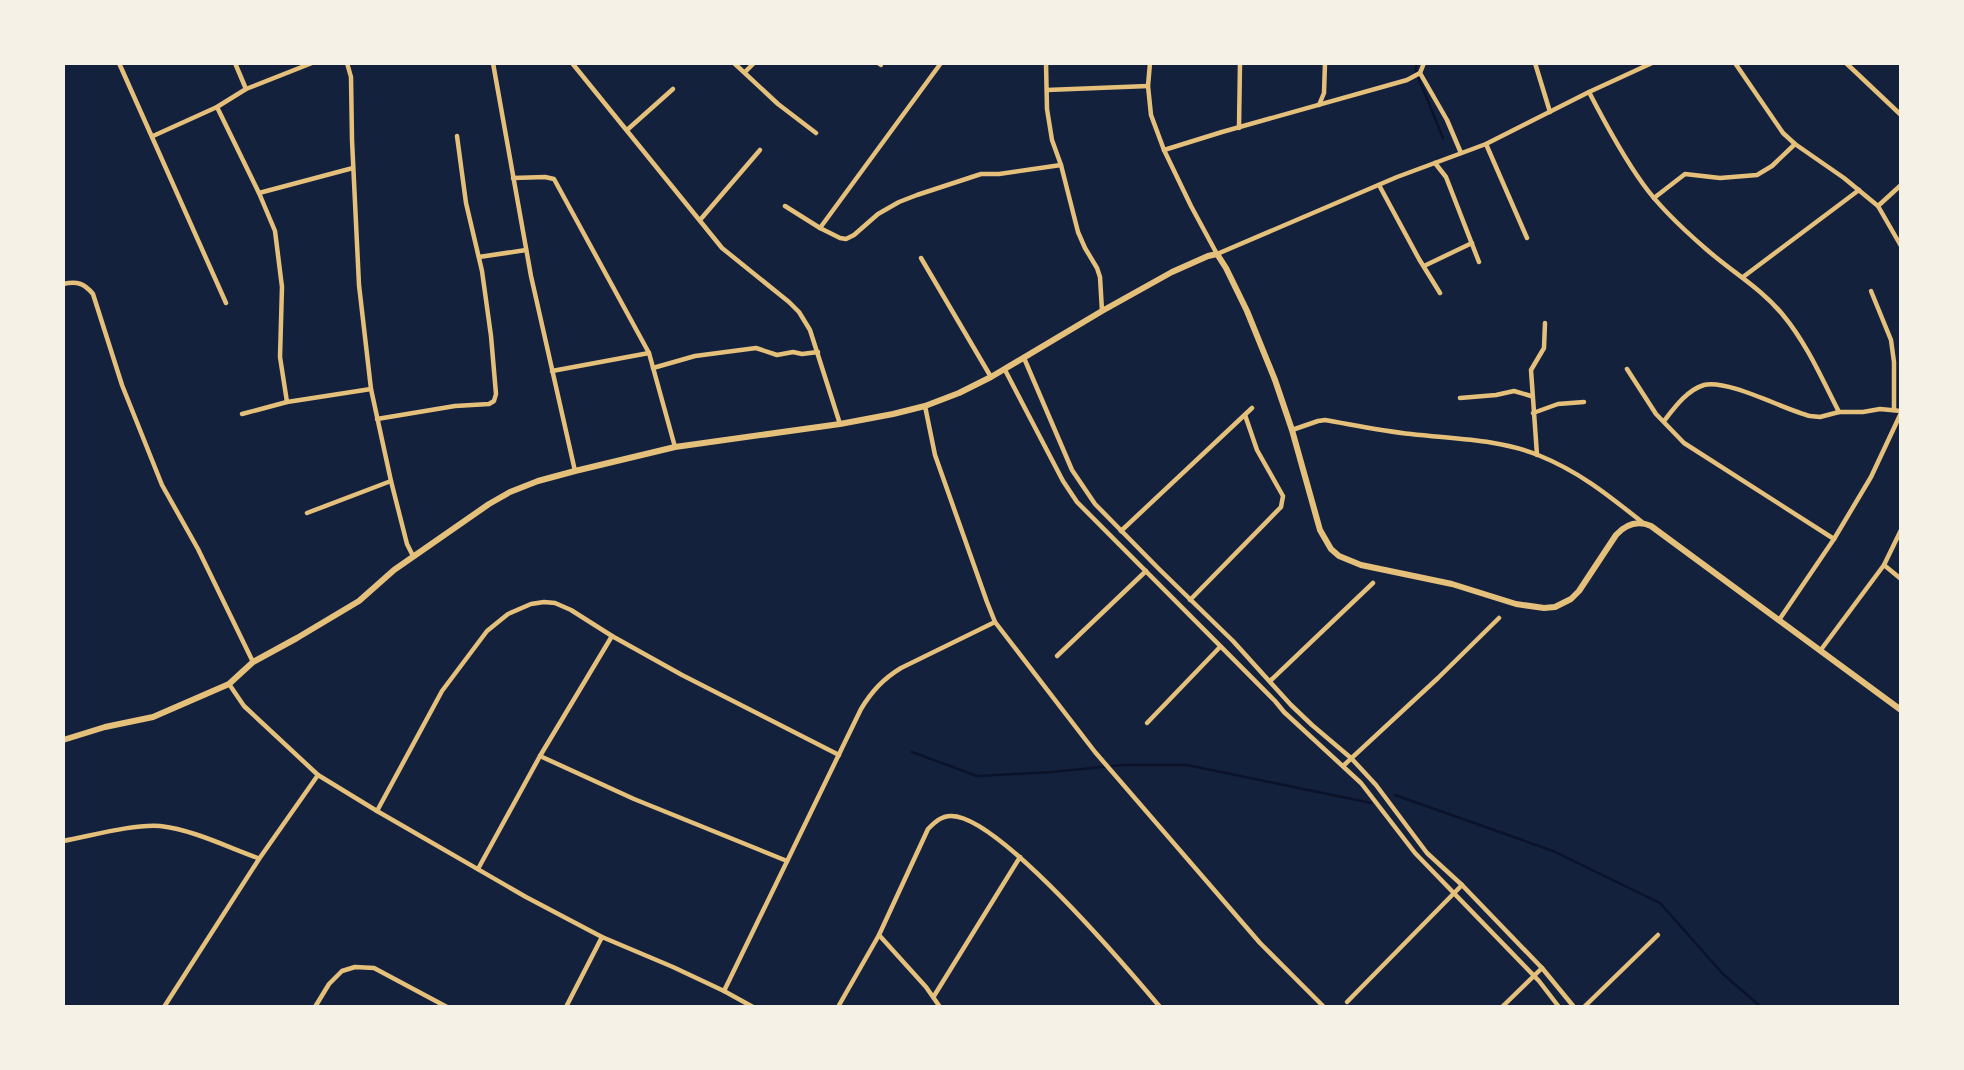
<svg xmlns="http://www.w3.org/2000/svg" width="1964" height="1070" font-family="Lato,sans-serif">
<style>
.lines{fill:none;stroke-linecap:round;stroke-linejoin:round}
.stream{stroke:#0b132b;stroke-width:2.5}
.minor{stroke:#e5c07b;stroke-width:4.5}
.tertiary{stroke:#e5c07b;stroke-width:6}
</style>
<rect width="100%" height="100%" fill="#14213d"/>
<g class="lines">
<g class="stream">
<path d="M1416,63v9l27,66"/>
<path d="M912,752l65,24 75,-4 70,-7h65l184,38"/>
<path d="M1395,795l158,56 107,52 63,71 38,33"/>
</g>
<g class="minor">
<path d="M119,63l107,240"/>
<path d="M235,63l11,26"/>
<path d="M347,63l4,14 1,63 7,145 12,104 20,92 16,63 6,12"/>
<path d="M493,63l38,213 44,195"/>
<path d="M572,63l150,185 67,54 10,10 11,18 30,94"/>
<path d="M734,63l44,41 38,29"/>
<path d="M878,63l3,2"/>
<path d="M1046,63l1,46 5,31 9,25 17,67 7,16 12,20 3,9 2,34"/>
<path d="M1150,63l-2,23 3,29 13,35 27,56 26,48 180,-77 89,-33 103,-52 63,-29"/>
<path d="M1535,63l15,49"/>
<path d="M1735,63l48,70 12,11 49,34 34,28 23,40"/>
<path d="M1846,63l55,52"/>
<path d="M745,72l9,-9"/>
<path d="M1420,73l27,47 14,33"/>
<path d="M1047,90l101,-4"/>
<path d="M1589,92c16,31 33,63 54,92 17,24 41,46 63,65 26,23 55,39 77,66 24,29 39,64 56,97"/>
<path d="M1319,105l5,-12 1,-30"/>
<path d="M217,107l42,86 16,38 7,56 -2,70 7,45"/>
<path d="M1239,128l1,-65"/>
<path d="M627,130l46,-41"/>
<path d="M153,136l64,-29 29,-18 66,-26"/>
<path d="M1486,144l41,94"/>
<path d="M1164,150l58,-18 185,-52 13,-7 4,-10"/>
<path d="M1435,163l11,14 33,85"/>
<path d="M513,178l32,-1 9,2 95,174 26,94"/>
<path d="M1379,185l40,74 21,34"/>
<path d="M259,193l94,-25"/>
<path d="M1654,198l31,-24 35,4 37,-3 15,-9 23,-22"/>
<path d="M785,206l35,22 20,10 6,1 8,-4 24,-21 21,-12 18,-7 64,-21h18l62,-9"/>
<path d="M1878,206l23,-21"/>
<path d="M700,220l60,-70"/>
<path d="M820,228l121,-165"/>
<path d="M479,257l47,-7"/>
<path d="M921,258l70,119"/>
<path d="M1424,266l48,-23"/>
<path d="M1743,277l116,-87"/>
<path d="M63,284c14,-3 21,-1 30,10l29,91 40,100 36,64 55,113"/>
<path d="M1871,291l20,49 3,22v48"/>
<path d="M1024,358l48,112 23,34 64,65 74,72 58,64 21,20 39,33 25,27 51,68 35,32 80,83 32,39"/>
<path d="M653,368l42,-12 61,-8 21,7 16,-3 9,2 16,-2"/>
<path d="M1627,369l29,45 28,29 150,96"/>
<path d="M1005,370l58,111 14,21 198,199 9,11 77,71 54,70 124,128 20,26"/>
<path d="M552,371l97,-18"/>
<path d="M1460,398l36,-3 18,-4 17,5"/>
<path d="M925,406l10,49 52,147 8,20 100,130 165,191 64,64"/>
<path d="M1533,413l25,-9 26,-2"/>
<path d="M242,414l45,-12 84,-13"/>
<path d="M377,419l78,-13 34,-2 5,-3 2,-7 -5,-58 -9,-65 -16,-68 -9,-67"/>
<path d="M1664,421c10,-13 23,-31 40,-36 24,-6 81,25 106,31l10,1 19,-5h24l17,-3 21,2"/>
<path d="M1292,430l26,-9 7,-1c29,5 57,11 86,14 42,5 87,5 127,21 42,17 70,40 104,67"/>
<path d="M1537,455l-6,-85 13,-22 1,-25"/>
<path d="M307,513l84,-32"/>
<path d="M1121,531l131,-123"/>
<path d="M1884,565l17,14"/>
<path d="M1190,600l91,-93 2,-11 -26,-46 -12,-35"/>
<path d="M1779,620l55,-81 37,-62 30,-64"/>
<path d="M1820,651l64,-86 17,-35"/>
<path d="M1057,656l89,-85"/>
<path d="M1270,681l103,-98"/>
<path d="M229,684l15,22 74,69 59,36 149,86 76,40 71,30 51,24 29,16"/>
<path d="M1147,723l73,-76"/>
<path d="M540,756l94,43 153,62"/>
<path d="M1343,766l95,-88 61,-60"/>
<path d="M377,811l65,-120 45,-60 21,-17 23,-10 13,-2 11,1 16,7 41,26 70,39 157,80"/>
<path d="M63,841c28,-5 69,-17 97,-15 34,4 67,21 98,32"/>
<path d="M478,869l62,-113 72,-120"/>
<path d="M879,935l47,52 14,20"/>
<path d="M724,991l137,-282c11,-18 22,-30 40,-41l94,-46"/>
<path d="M934,996l86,-139"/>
<path d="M1347,1002l115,-117"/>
<path d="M164,1007l95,-148 59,-84"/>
<path d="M315,1007l14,-23 13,-13 13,-4 19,1 73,39"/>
<path d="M566,1007l36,-70"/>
<path d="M838,1007l41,-72 49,-106c7,-7 13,-13 23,-13 47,-1 177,153 209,191"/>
<path d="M1502,1007l40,-39"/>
<path d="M1584,1007l74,-72"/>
</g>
<path class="tertiary" d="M63,740l42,-13 48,-10 76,-33 24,-22 44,-24 62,-37 35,-31 95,-66 21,-12 28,-11 37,-10 100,-24 165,-23 53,-10 32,-8 34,-13 32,-16 111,-66 70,-39 36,-16 9,-2 9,14 21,43 28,69 17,50 28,100 11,19 8,7 22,9 91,19 64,20 28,4 11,-1 16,-8 8,-8 37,-56c10,-11 21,-15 35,-9l250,184"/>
</g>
<rect width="1964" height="1070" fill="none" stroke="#f6f1e7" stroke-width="130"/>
</svg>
